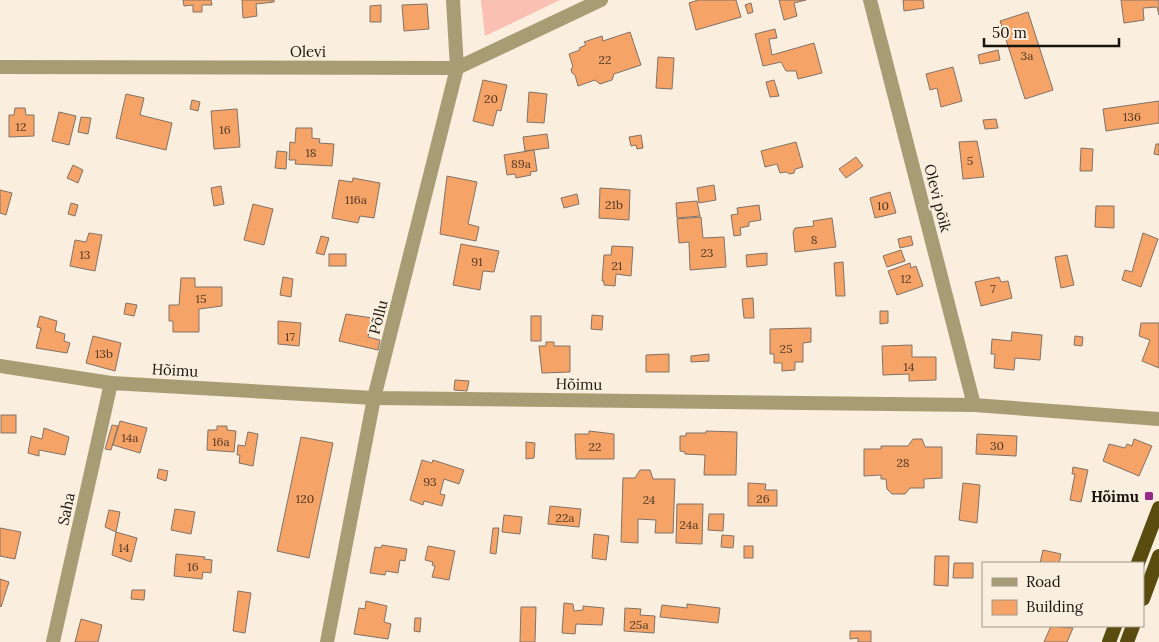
<svg xmlns="http://www.w3.org/2000/svg" width="1159" height="642" font-family="Lora,serif">
<style>
.green{fill:#fac1b2}
.building{fill:#f5a367;stroke:#817267}
.lines{fill:none;stroke-linecap:round;stroke-linejoin:round}
.minor{stroke:#a69d75;stroke-width:14}
.trunk{stroke:#594c0e;stroke-width:14}
.poi-dot{fill:#962888;stroke:#faeede;stroke-width:2}
.labels{text-anchor:middle;dominant-baseline:central;stroke-width:4;stroke-linejoin:round;paint-order:stroke}
.number-label{font-size:12px;fill:#4f3825}
.street-label{font-size:15px;fill:#18140f;stroke:#faeede}
.poi-label{font-size:15px;font-weight:bold;fill:#18140f;stroke:#faeede;text-anchor:end}
</style>
<rect width="100%" height="100%" fill="#faeede"/>
<path class="green" d="M481,0h79l-75,36z"/>
<g class="building">
<path d="M183,0h28l1,5h-10v7h-9v-7l-9,1z"/>
<path d="M242,0h32v2l-18,2 1,12 -14,2z"/>
<path d="M698,0h38l5,17 -45,13 -7,-27z"/>
<path d="M779,0h27l-12,3 3,13 -13,4z"/>
<path d="M903,0h20l1,8 -20,3z"/>
<path d="M1121,0h38v15l-2,-8 -14,1 1,12 -20,3z"/>
<path d="M751,3l2,9 -5,2 -3,-9z"/>
<path d="M427,4l2,25 -25,2 -2,-26z"/>
<path d="M381,5v17h-11v-16z"/>
<path d="M1028,12l25,78 -28,9 -25,-78z"/>
<path d="M775,29l2,9 -8,1 3,16 42,-12 8,30 -24,6 -2,-8h-10l-5,-9 -18,4 -8,-32z"/>
<path d="M630,32l11,33 -27,9 -2,6 -12,4 -5,-4 -17,6 -3,-11 -3,-2 -1,-4 2,-2 -4,-13 11,-4 -1,-2 7,-3 -2,-3 18,-6 1,5z"/>
<path d="M998,50l2,10 -20,4 -2,-9z"/>
<path d="M658,57l16,1 -2,31 -16,-1z"/>
<path d="M953,67l9,34 -21,6 -4,-19 -7,2 -4,-16z"/>
<path d="M483,80l24,5 -6,26 -4,-1 -4,16 -20,-5z"/>
<path d="M774,80l5,16 -9,1 -4,-15z"/>
<path d="M529,92l18,2 -3,29 -17,-1z"/>
<path d="M126,94l18,4 -4,17 32,8 -6,27 -50,-12z"/>
<path d="M192,100l8,2 -2,9 -8,-2z"/>
<path d="M1159,101v22l-53,8 -3,-22z"/>
<path d="M15,108h10l1,7h8v21l-25,1v-22h5z"/>
<path d="M237,109l3,38 -26,2 -3,-38z"/>
<path d="M59,112l17,4 -7,29 -17,-4z"/>
<path d="M81,117l10,1 -3,16 -10,-2z"/>
<path d="M996,119l2,9 -13,1 -2,-9z"/>
<path d="M296,128h16v10l8,1 -1,4 15,1 -2,22 -37,-2 1,-4h-7l1,-18 5,1z"/>
<path d="M547,134l2,14 -24,3 -2,-14z"/>
<path d="M641,135l2,13 -6,1 -1,-4 -5,1 -2,-9z"/>
<path d="M977,141l7,36 -21,2 -4,-37z"/>
<path d="M796,142l7,25 -8,2 -1,4 -4,1 -4,-2 -6,1 -3,-9 -12,3 -4,-16z"/>
<path d="M1156,144h3v11l-5,-1z"/>
<path d="M1081,148l12,1 -1,22h-12z"/>
<path d="M534,150l3,21 -7,1 1,3 -15,3 -1,-4 -8,1 -3,-20z"/>
<path d="M277,151l10,1 -1,17 -11,-1z"/>
<path d="M856,157l7,9 -17,12 -7,-9z"/>
<path d="M73,165l10,5 -5,13 -11,-5z"/>
<path d="M447,176l30,6 -9,42 11,3 -3,14 -36,-7z"/>
<path d="M353,178l27,5 -6,35 -14,-2 -2,7 -26,-5 7,-38 13,2z"/>
<path d="M714,185l2,15 -17,3 -2,-15z"/>
<path d="M221,186l3,18 -10,2 -3,-18z"/>
<path d="M600,188l30,2 -1,30 -30,-2z"/>
<path d="M0,190l12,3 -6,22 -6,-2z"/>
<path d="M890,192l6,21 -21,5 -5,-20z"/>
<path d="M577,194l2,10 -15,4 -3,-10z"/>
<path d="M697,201l3,15 -23,2 -1,-15z"/>
<path d="M71,203l7,2 -3,11 -7,-2z"/>
<path d="M253,204l20,5 -9,36 -20,-5z"/>
<path d="M759,205l2,15 -12,2v4l-9,2 1,7 -7,1 -3,-21 7,-1 -1,-6z"/>
<path d="M1096,206h18v22l-19,-1z"/>
<path d="M701,217l2,21 21,-1 2,30 -36,3 -1,-28 -10,1 -2,-24z"/>
<path d="M832,218l4,29 -41,5 -2,-20 2,-4 19,-2 -1,-5z"/>
<path d="M89,233l13,2 -7,36 -25,-5 5,-26 11,2z"/>
<path d="M1143,233l15,6 -17,48 -19,-7 3,-10 7,2z"/>
<path d="M321,236l8,2 -5,17 -8,-2z"/>
<path d="M911,236l2,9 -13,3 -2,-9z"/>
<path d="M461,244l38,7 -5,21 -11,-1 -3,19 -27,-5z"/>
<path d="M612,246l21,1 -2,29 -15,-2 -1,12 -11,-1v-4h-2l2,-26h7z"/>
<path d="M901,250l4,11 -18,6 -4,-11z"/>
<path d="M767,253v12l-20,2 -1,-12z"/>
<rect x="329" y="254" width="17" height="12"/>
<path d="M1067,255l7,30 -13,3 -6,-31z"/>
<path d="M843,262l2,34h-9l-2,-33z"/>
<path d="M910,263l1,5 5,-2 7,20 -26,9 -9,-24z"/>
<path d="M283,277l10,2 -2,18 -11,-2z"/>
<path d="M999,277l2,5 7,-1 4,17 -31,8 -6,-24z"/>
<path d="M181,278h14v9h27v19l-23,3v23h-26v-11h-4v-16h10z"/>
<path d="M753,298l1,20h-10l-2,-19z"/>
<path d="M126,303l11,2 -3,11 -10,-2z"/>
<path d="M880,311h8v12l-8,1z"/>
<path d="M346,314l26,4 -4,19 12,3 -2,10 -39,-9z"/>
<path d="M592,315l11,1 -1,14 -11,-1z"/>
<path d="M40,316l17,5 -2,10 10,3 -1,7 6,2 -3,10 -31,-5 5,-20 -4,-1z"/>
<rect x="531" y="316" width="10" height="25"/>
<path d="M278,321l23,2 -2,23 -21,-2z"/>
<path d="M1141,323h18v45l-17,-7 8,-21 -11,-4z"/>
<path d="M811,328v14l-8,1v19h-8v8l-13,1v-8h-8v-9h-4v-25z"/>
<path d="M1012,332l30,3 -2,25 -25,-2 -1,12 -20,-2 1,-14h-4l1,-15 19,2z"/>
<path d="M93,336l28,7 -6,28 -29,-8z"/>
<path d="M1075,336l8,1 -1,9 -8,-1z"/>
<path d="M546,342h8v4h16v26l-28,1 -3,-27h7z"/>
<path d="M912,345v12h24v23l-27,1v-7l-26,1 -1,-29z"/>
<path d="M669,354v18h-23v-17z"/>
<path d="M709,354v7l-18,1v-6z"/>
<path d="M455,380l14,1 -2,10 -13,-1z"/>
<rect x="1" y="415" width="15" height="18"/>
<path d="M120,421l27,7 -7,25 -27,-8z"/>
<path d="M112,425l6,1 -7,24 -6,-1z"/>
<path d="M217,426h10v4l9,1 -2,21 -27,-2 1,-20h9z"/>
<path d="M44,428l25,9 -4,18 -26,-5v6l-11,-3 3,-17 11,3z"/>
<path d="M589,431l25,3v25h-38l-1,-25h14z"/>
<path d="M706,431l31,1 -1,43h-32l1,-20 -20,-1v-2l-5,-1v-15h6v-3h20z"/>
<path d="M248,432l10,2 -5,32 -14,-3 1,-8h-3l1,-10 7,1z"/>
<path d="M977,434l40,2 -1,20 -40,-2z"/>
<path d="M301,437l32,6 -24,115 -32,-7z"/>
<path d="M913,439h9l3,8h17v31l-18,1v9h-14l-5,6h-13l-5,-5 -1,-10h-5v-4l-17,1v-27h17v-3h27z"/>
<path d="M1134,439l18,7 -13,30 -36,-15 6,-17 16,4 2,-4 5,2z"/>
<path d="M526,442l9,1 -1,15 -8,1z"/>
<path d="M422,460l10,3 1,-3 31,10 -5,14 -15,-5 -4,15 5,1 -3,11 -18,-5 -1,4 -13,-5z"/>
<path d="M1073,467l15,3 -7,32 -11,-2 5,-26h-3z"/>
<path d="M159,469l9,2 -2,10 -9,-3z"/>
<path d="M640,470h10l3,9h22l-2,54h-18l1,-13 -18,-1v24l-17,-1 2,-64h12z"/>
<path d="M748,483l18,1 -1,6h12v16h-29z"/>
<path d="M963,483l17,2 -3,38 -18,-3z"/>
<path d="M677,504h26l-1,40 -26,-1z"/>
<path d="M550,506l31,3 -2,18 -31,-3z"/>
<path d="M175,509l20,3 -4,22 -20,-4z"/>
<path d="M109,510l11,2 -4,20 -11,-5z"/>
<path d="M709,514h15l-1,17 -15,-1z"/>
<path d="M504,515l18,2 -2,17 -18,-2z"/>
<path d="M0,528l21,4 -6,27 -15,-3z"/>
<path d="M493,528h6l-3,26 -6,-1z"/>
<path d="M116,532l21,6 -6,24 -19,-7z"/>
<path d="M594,534l15,2 -3,24 -14,-2z"/>
<path d="M722,535l12,1 -1,12 -12,-1z"/>
<path d="M382,545l25,4 -2,12 -5,-1 -2,13 -12,-2 -1,4 -15,-2 5,-26 6,1z"/>
<path d="M428,546l27,5 -6,29 -17,-3 3,-11 -3,-1 1,-3 -8,-2z"/>
<rect x="744" y="546" width="9" height="12"/>
<path d="M1043,550l18,4 -2,9h-19z"/>
<path d="M176,554l29,3 -1,2 8,1 -1,13 -8,-1 -1,7 -28,-3z"/>
<path d="M935,556h14l-1,30 -14,-1z"/>
<path d="M954,563h19v15h-20z"/>
<path d="M0,579l9,3 -8,25 -1,-1z"/>
<path d="M132,590h13l-1,10 -13,-1z"/>
<path d="M238,591l13,2 -6,40 -12,-2z"/>
<path d="M366,601l21,5 -3,16 7,2 -3,15 -34,-5 5,-26 6,1z"/>
<path d="M564,603l9,1 1,7 9,-1v-4l21,2 -2,17 -26,-1 -1,10 -13,-1z"/>
<path d="M687,604l33,4 -2,15 -58,-6 2,-12 25,3z"/>
<path d="M521,607h15l-1,35h-15z"/>
<path d="M625,608l16,1 -1,6 15,1 -1,17 -30,-2z"/>
<path d="M415,618h6l-1,14 -6,-1z"/>
<path d="M81,619l21,6 -4,17h-23z"/>
<path d="M1051,626l22,2 -6,14h-23z"/>
<path d="M850,631h21v11h-13v-4l-8,1z"/>
</g>
<g class="lines">
<g class="minor">
<path d="M870,0l104,405"/>
<path d="M0,67l457,1 144,-68"/>
<path d="M0,366l111,17 263,15 600,7 185,14"/>
<path d="M53,642l58,-259"/>
<path d="M327,642l47,-244 83,-330 -4,-68"/>
</g>
<g class="trunk">
<path d="M1138,563l21,-55"/>
<path d="M1143,599l16,-43"/>
<path d="M1109,642l6,-16"/>
<path d="M1127,642l6,-16"/>
</g>
</g>
<rect class="poi-dot" x="1144" y="491" width="10" height="10" rx="2.5"/>
<g class="labels">
<g class="number-label">
<text x="1027" y="55">3a</text>
<text x="605" y="59">22</text>
<text x="491" y="98">20</text>
<text x="1132" y="116">136</text>
<text x="21" y="126">12</text>
<text x="225" y="129">16</text>
<text x="311" y="152">18</text>
<text x="970" y="160">5</text>
<text x="521" y="163">89a</text>
<text x="356" y="199">116a</text>
<text x="614" y="204">21b</text>
<text x="883" y="205">10</text>
<text x="814" y="239">8</text>
<text x="707" y="252">23</text>
<text x="85" y="254">13</text>
<text x="477" y="261">91</text>
<text x="617" y="265">21</text>
<text x="906" y="278">12</text>
<text x="993" y="288">7</text>
<text x="201" y="298">15</text>
<text x="290" y="336">17</text>
<text x="786" y="348">25</text>
<text x="104" y="353">13b</text>
<text x="909" y="366">14</text>
<text x="130" y="437">14a</text>
<text x="221" y="441">16a</text>
<text x="997" y="445">30</text>
<text x="595" y="446">22</text>
<text x="903" y="462">28</text>
<text x="430" y="481">93</text>
<text x="305" y="498">120</text>
<text x="763" y="498">26</text>
<text x="649" y="499">24</text>
<text x="565" y="517">22a</text>
<text x="689" y="524">24a</text>
<text x="124" y="547">14</text>
<text x="193" y="566">16</text>
<text x="639" y="624">25a</text>
</g>
<g class="street-label">
<text x="308" y="51">Olevi</text>
<text transform="translate(938 198) rotate(76)">Olevi põik</text>
<text transform="translate(378 317) rotate(-76)">Põllu</text>
<text transform="translate(175 370) rotate(3)">Hõimu</text>
<text transform="translate(579 384) rotate(1)">Hõimu</text>
<text transform="translate(66 509) rotate(-78)">Saha</text>
</g>
<g class="poi-label">
<text x="1139" y="496">Hõimu</text>
</g>
</g>
<rect x="982" y="562" width="162" height="65" fill="#faeede" stroke="#a0978b"/>
<rect x="992" y="578" width="25" height="8" fill="#a69d75" stroke="#a0978b"/>
<text x="1026" y="587" font-size="15" fill="#18140f">Road</text>
<rect x="992" y="600" width="25" height="15" fill="#f5a367" stroke="#a0978b"/>
<text x="1026" y="612" font-size="15" fill="#18140f">Building</text>
<path d="M984 38v8h135v-8" fill="none" stroke="#18140f" stroke-width="2.5"/>
<text x="992" y="38" font-size="15" fill="#18140f" stroke="#faeede" stroke-width="4" paint-order="stroke">50 m</text>
</svg>
